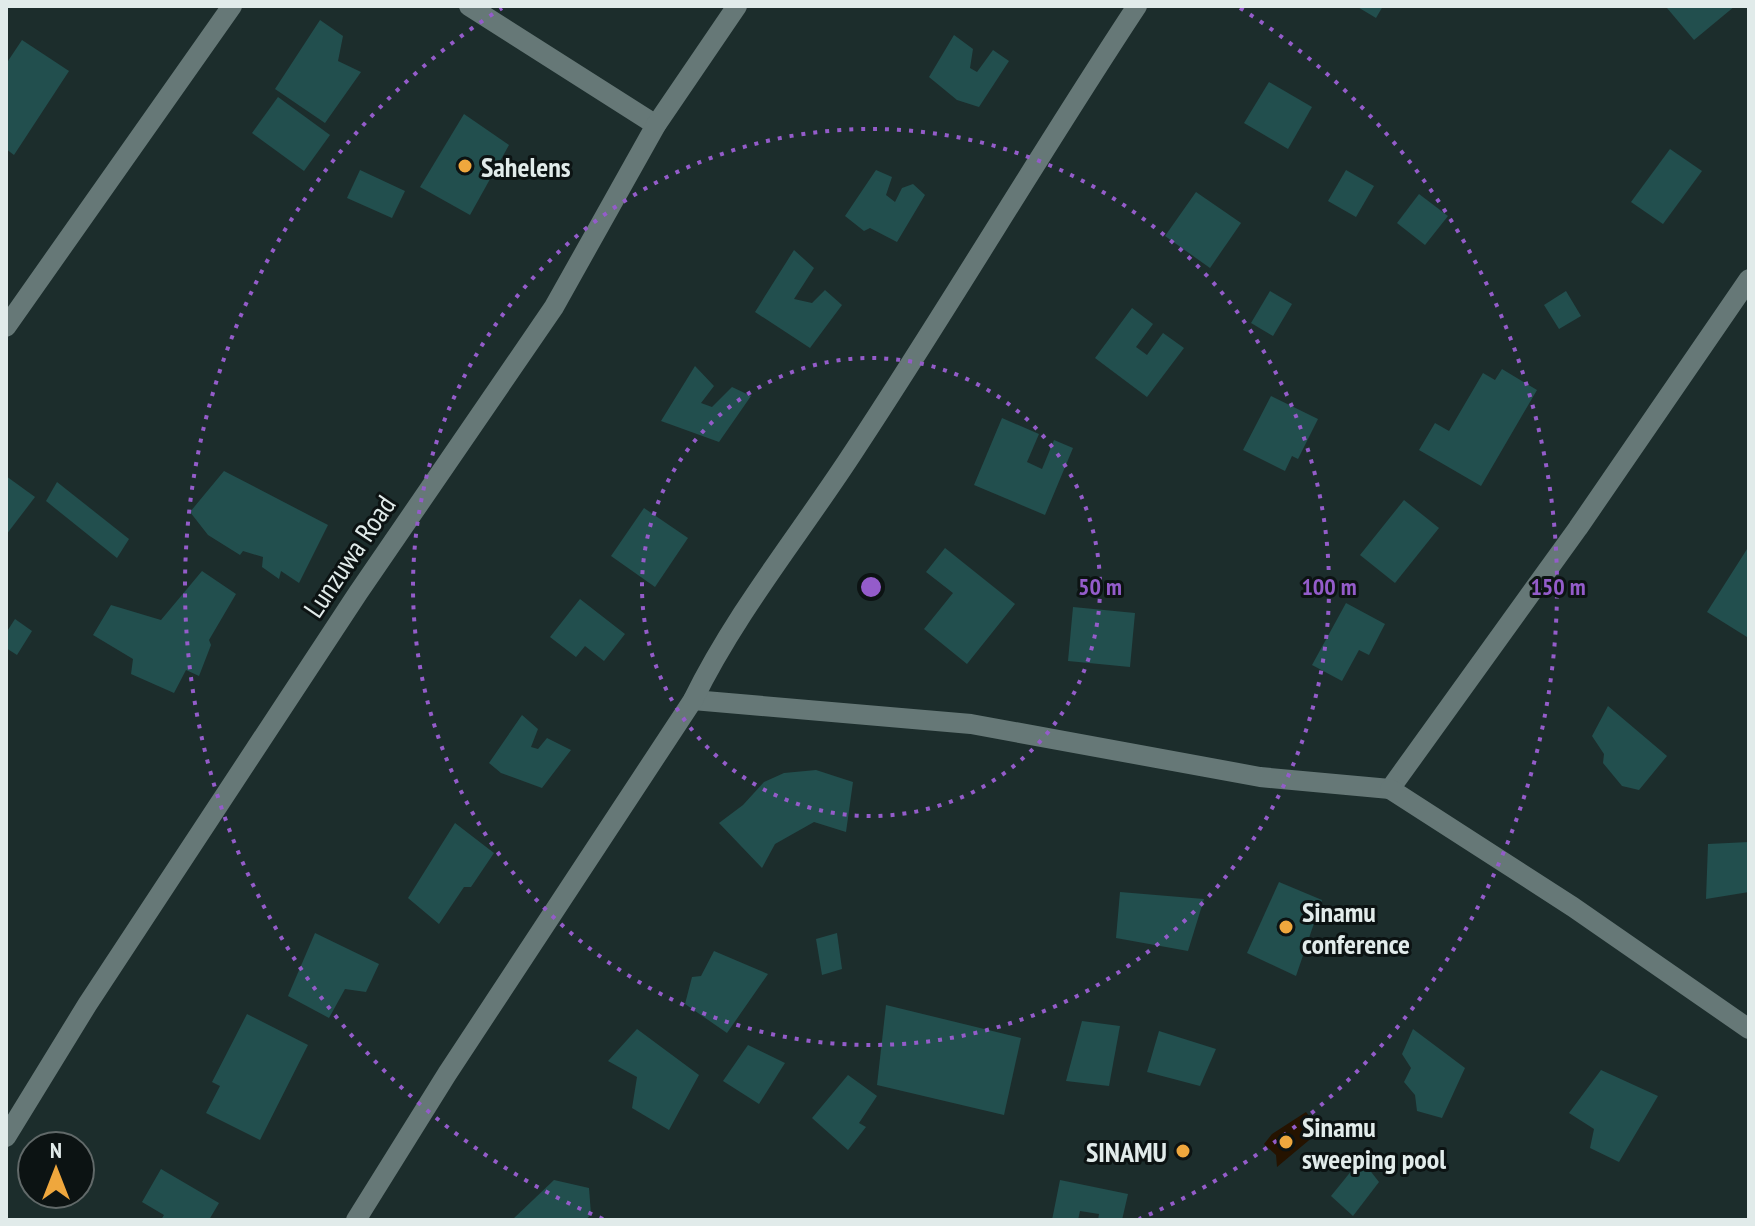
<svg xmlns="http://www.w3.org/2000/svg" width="1755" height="1226" font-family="'PT Sans Narrow',sans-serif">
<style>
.water{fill:#251300}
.building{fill:#224f4e}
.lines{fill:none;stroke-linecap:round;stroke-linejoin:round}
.street{stroke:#667877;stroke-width:20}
.secondary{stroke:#667877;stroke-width:20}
.ring{fill:none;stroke:#945cca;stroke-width:4;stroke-dasharray:4 8}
.poi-dot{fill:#efa73d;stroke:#0c1313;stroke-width:3}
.labels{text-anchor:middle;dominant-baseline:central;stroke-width:6;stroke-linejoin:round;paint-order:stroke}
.poi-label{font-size:28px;font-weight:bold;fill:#e1ebea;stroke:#0c1313;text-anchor:start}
.street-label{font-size:28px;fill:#e1ebea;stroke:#0c1313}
.centre{fill:#945cca;stroke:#0c1313;stroke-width:4}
.ring-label{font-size:24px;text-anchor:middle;font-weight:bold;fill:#945cca;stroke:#0c1313;stroke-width:6;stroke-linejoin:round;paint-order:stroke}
</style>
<rect width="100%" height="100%" fill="#1c2d2c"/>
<path class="water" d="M1306,1112l14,19 -43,36 -1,-12 -12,-11 8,-10z"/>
<g class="building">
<path d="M1356,6h27l-7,12z"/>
<path d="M1669,6h66l-41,34 -27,-32z"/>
<path d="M320,20l23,16 -5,25 23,11 -36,51 -50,-34z"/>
<path d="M954,35l19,14 -3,19 7,4 16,-22 16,11 -30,46 -22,-7 -28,-23z"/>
<path d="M22,40l47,31 -55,84 -8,-6v-85z"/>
<path d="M1269,82l43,25 -24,42 -44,-26z"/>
<path d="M278,97l52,38 -26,36 -52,-38z"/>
<path d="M464,114l45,31 -39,70 -50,-28z"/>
<path d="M1670,149l32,22 -39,53 -32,-22z"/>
<path d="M360,170l45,21 -13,27 -45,-20z"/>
<path d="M876,170l16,7 -6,18 9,7 7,-14 11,-4 12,11 -28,47 -27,-14 -6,3 -19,-15z"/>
<path d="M1346,170l28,16 -18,31 -28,-16z"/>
<path d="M1196,192l45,31 -31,45 -45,-32z"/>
<path d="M1419,194l29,22 -23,29 -28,-22z"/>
<path d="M794,250l20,18 -20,31 18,4 13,-13 17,15 -32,43 -55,-36z"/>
<path d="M1270,291l22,13 -19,32 -22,-13z"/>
<path d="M1566,291l15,25 -22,13 -15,-24z"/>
<path d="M1132,308l21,16 -17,23 11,8 16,-22 21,15 -37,49 -52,-39z"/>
<path d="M695,366l19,20 -13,17 11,4 20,-20 19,9 -32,46 -58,-21z"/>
<path d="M1502,369l35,21 -56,96 -62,-36 16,-27 14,8 34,-58 12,7z"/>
<path d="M1271,396l47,23 -20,40 -6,-3 -7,15 -42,-21z"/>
<path d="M1002,418l37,16 -12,28 15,7 12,-29 19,8 -28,67 -71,-30z"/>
<path d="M224,471l104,54 -29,58 -18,-12 -2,8 -17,-12 1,-10 -20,-6 -3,4 -32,-20 -18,-23z"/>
<path d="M6,476l29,21 -29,38z"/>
<path d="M57,482l72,57 -12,19 -71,-57z"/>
<path d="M1404,500l35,28 -44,55 -35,-28z"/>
<path d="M644,508l44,30 -33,49 -44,-31z"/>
<path d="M1749,546v88l-2,3 -40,-25z"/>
<path d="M945,548l70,56 -48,60 -43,-35 29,-36 -27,-21z"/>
<path d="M202,571l34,23 -27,46 2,5 -12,31 -13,-6 -12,23 -43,-19 2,-15 -40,-24 18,-30 50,15z"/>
<path d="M580,599l45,35 -21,27 -19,-15 -9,11 -26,-20z"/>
<path d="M1346,603l39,21 -16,31 -10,-5 -17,31 -30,-16z"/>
<path d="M1073,607l62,6 -5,54 -62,-6z"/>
<path d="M15,619l17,12 -15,24 -11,-7v-15z"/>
<path d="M1608,706l59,50 -28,34 -17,-4 -19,-23 1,-9 -12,-18z"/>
<path d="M522,715l16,14 -7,18 7,2 9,-11 24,12 -29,38 -41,-15 -12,-10z"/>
<path d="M816,770l37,12 -7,50 -32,-10 -39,22 -13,24 -43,-45 24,-18 21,-23 20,-9z"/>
<path d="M455,823l39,30 -23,34h-7l-25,37 -31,-26z"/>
<path d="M1749,842v50l-43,7 2,-55z"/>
<path d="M1279,882l43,18 -26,76 -49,-23z"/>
<path d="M1120,892l84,7 -16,52 -72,-13z"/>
<path d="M315,933l64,31 -13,28 -21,-3 -16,29 -41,-22z"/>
<path d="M837,933l5,36 -20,6 -6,-36z"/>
<path d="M714,951l54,23 -41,59 -42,-29 7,-27 9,-1z"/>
<path d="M886,1005l135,33 -17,77 -127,-30z"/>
<path d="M247,1014l61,31 -48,95 -54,-27 14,-27 -8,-4z"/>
<path d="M1082,1021l38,5 -11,60 -43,-5z"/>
<path d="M637,1029l62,46 -30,55 -37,-22 5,-31 -29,-16z"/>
<path d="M1413,1029l52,39 -23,50 -25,-7 -2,-16 -11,-13 7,-14 -9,-14z"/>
<path d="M1159,1031l57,18 -16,37 -53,-14z"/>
<path d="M748,1045l37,18 -26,41 -36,-23z"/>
<path d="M1601,1070l57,26 -39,66 -29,-14 4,-19 -25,-16z"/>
<path d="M848,1075l29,21 -18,27 7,4 -18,23 -36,-32z"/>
<path d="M1361,1159l18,23 -26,34 -22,-20z"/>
<path d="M161,1169l58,34 -10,17h-48l3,-5 -22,-13z"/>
<path d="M554,1180l35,8 2,26 -5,6h-74z"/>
<path d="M1060,1180l68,14 -6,26h-24l1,-6 -19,-3 -2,9h-26z"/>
</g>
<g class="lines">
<g class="street">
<path d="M6,327l226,-321"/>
<path d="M693,700l278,24 289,53 130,12 188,-261 171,-249"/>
<path d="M1390,789l183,118 176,122"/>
</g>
<g class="secondary">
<path d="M469,6l187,119"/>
<path d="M6,1137l81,-132 271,-412 196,-286 102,-182 81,-119"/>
<path d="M356,1220l91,-146 246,-374c43,-88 107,-166 161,-249 97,-147 186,-298 283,-445"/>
</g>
</g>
<g class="ring">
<circle cx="871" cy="587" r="229"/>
<circle cx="871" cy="587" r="458"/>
<path d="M603 1219A687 687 0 0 1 502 8M1240 8A687 687 0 0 1 1139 1219"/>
</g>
<g class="poi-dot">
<circle cx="465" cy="166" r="8"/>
<circle cx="1286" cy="927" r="8"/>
<circle cx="1286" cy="1142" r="8"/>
<circle cx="1183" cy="1151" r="8"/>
</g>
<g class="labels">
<g class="poi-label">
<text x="481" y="166">Sahelens</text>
<text x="1302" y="911">Sinamu<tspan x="1302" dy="32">conference</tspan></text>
<text x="1302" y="1126">Sinamu<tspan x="1302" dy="32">sweeping pool</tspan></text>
<text x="1167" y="1151" text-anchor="end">SINAMU</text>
</g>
<g class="street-label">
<text transform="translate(349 556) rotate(-56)">Lunzuwa Road</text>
</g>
</g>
<circle cx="871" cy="587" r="12" class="centre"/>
<g class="ring-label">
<text x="1100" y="595">50 m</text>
<text x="1329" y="595">100 m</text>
<text x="1558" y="595">150 m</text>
</g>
<rect width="1755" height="1226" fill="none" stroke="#e1ebea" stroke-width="16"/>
<g transform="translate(56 1170)"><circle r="38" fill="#0c1313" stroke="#616969" stroke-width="2"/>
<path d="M0-6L14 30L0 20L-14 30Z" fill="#efa73d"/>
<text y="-12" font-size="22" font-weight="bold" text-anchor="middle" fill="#e1ebea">N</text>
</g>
</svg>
